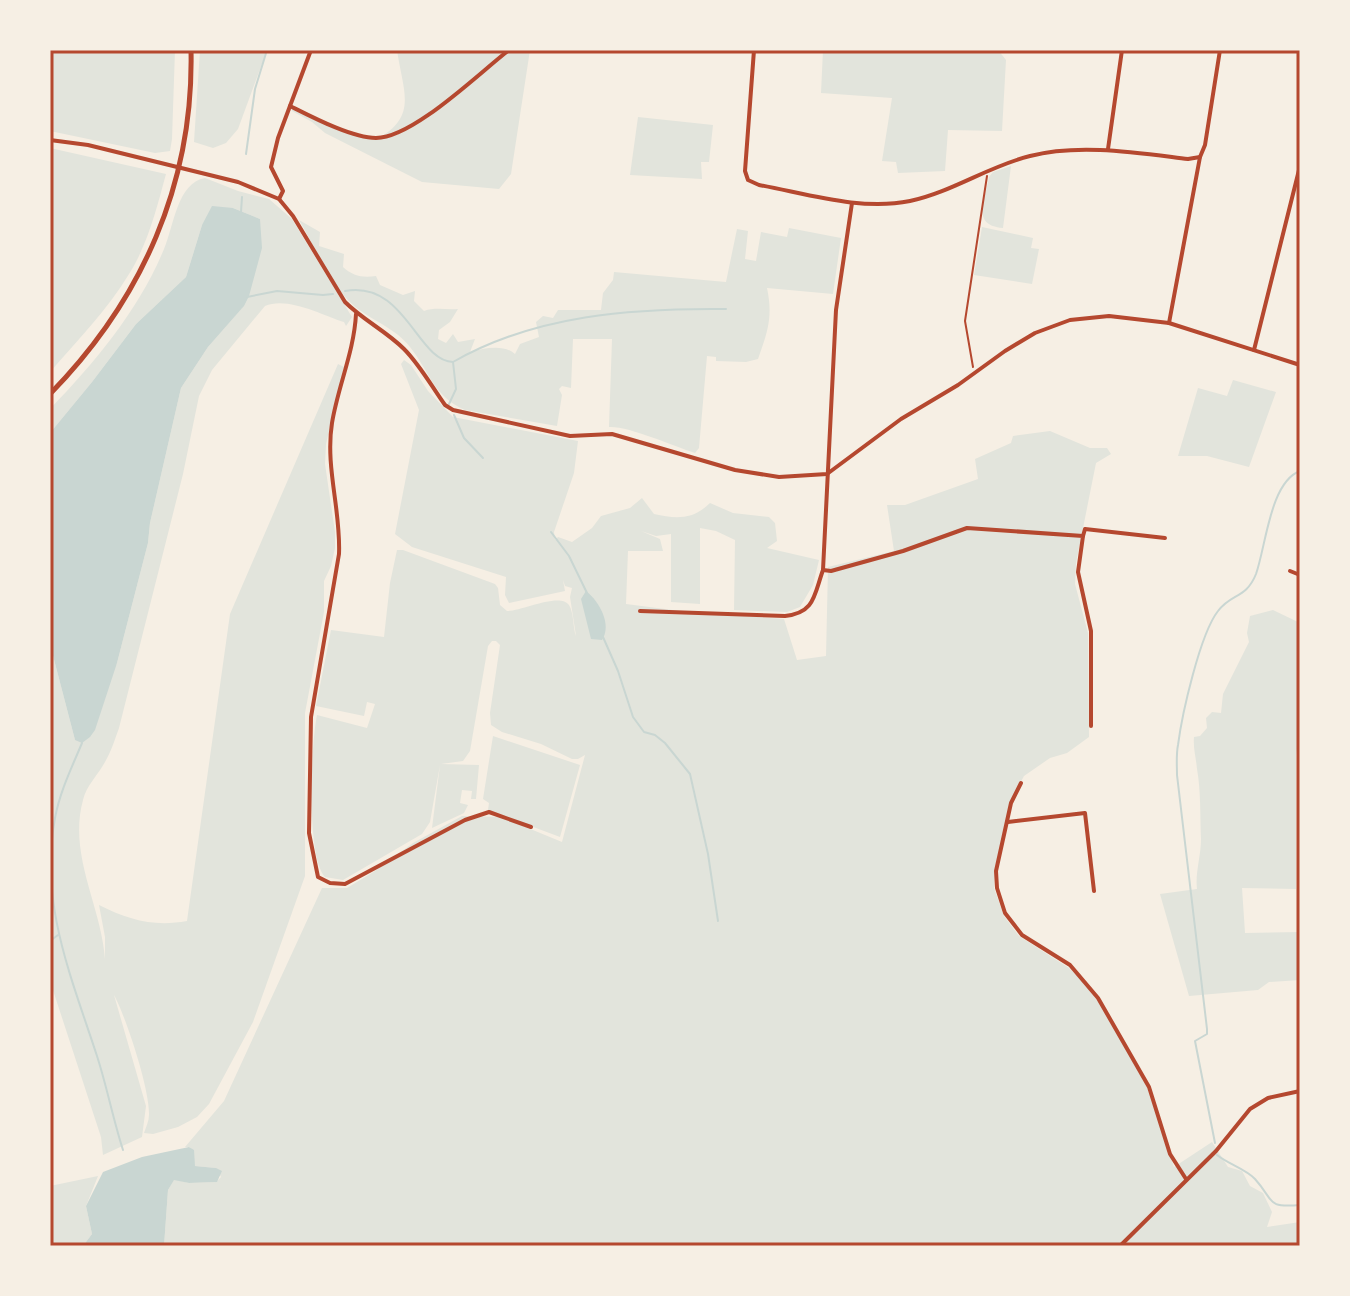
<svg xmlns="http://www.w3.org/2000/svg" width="1350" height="1296" font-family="Cabin,sans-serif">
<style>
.green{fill:#e2e4dc}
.water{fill:#c9d6d2}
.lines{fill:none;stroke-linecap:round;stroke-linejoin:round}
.stream{stroke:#c9d6d2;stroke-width:2}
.path{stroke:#b5482f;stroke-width:2}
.minor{stroke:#b5482f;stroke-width:4}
.tertiary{stroke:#b5482f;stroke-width:5}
.neatline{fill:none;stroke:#b5482f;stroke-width:3}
</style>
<rect width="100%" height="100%" fill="#f6efe4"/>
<g class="green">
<path d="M50,50h125l-3,89 -2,12 -15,2 -105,-22z"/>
<path d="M200,50h67l-29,79 -12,14 -13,5 -19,-6z"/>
<path d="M397,50h133l-19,124 -12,15 -77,-7 -97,-49 -13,-11 -20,-11v-2l37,18 46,13c44,-23 28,-48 22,-90z"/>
<path d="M823,50h175l8,10 -4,71 -54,-1 -3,41 -47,2 -2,-11 -14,-1 10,-63 -71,-5z"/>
<path d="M638,117l75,8 -4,37h-8l1,17 -72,-4z"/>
<path d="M50,148l116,26c-9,33 -18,70 -37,100 -21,35 -52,67 -79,98z"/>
<path d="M1011,166l-8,62c-32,-3 -18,-27 -14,-51l4,-5z"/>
<path d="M205,178l33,13 31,8 23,20 60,98 -6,9 -2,-4c-22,-7 -57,-26 -79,-16l-53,64 -13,26 -16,78 -64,254c-4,11 -8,24 -14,34 -7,13 -19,24 -22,38 -15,55 18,105 22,159v-22l-6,-32c30,15 55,22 88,16l43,-307 108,-250 6,3 -18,77 -1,20 10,68v16l-4,18 -7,15v31l-19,101v163l-52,146 -44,82 -12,13 -19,10 -25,7 -9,-1c2,-6 5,-12 5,-18 1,-25 -23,-98 -35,-120l32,111 -4,31 -39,18 -2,-18 -51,-156v-337l25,96 42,-77 31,-120 2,-20 31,-135 27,-41 34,-39 18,-89 -27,-11 -31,17 -16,52 -50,47 -44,58 -42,51v-24c45,-47 89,-99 114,-160 10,-23 13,-66 41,-71z"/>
<path d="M299,220l21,12 -1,14 25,8 -1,13c10,9 19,11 33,9l4,9 23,10 12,-4 -1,10 10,10c11,-4 22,-1 34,-2l-8,13 -11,8 -1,9 8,4 7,-9 5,8 17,-3 -5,13c14,-4 34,-8 45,2l5,-10 19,-7 -3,-15 7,-6 10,2 5,-8h43l2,-17 10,-13 1,-8 112,10 11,-53 11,2 -3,28 11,2 5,-29 26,5 2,-9 52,10 -8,56 -66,-6c6,28 1,43 -9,71l-12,3 -30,-1v-4l-9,-1 -8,92 -4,5c-22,-7 -66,-27 -86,-26l3,-88h-39l-2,49 -9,-2 -3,3 3,6 -5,31 -92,-16c-32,-14 -35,-38 -55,-63 -17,-22 -45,-28 -63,-48 -20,-22 -33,-54 -48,-79z"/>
<path d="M982,227l51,11 -2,10 8,1 -7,35 -58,-9z"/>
<path d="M404,360l7,5 17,26 25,26 125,24 -4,32 -20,59 1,8 3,-3 14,5 20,-14 9,-12 29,-8 12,-10 12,16c22,5 39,6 56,-11l23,10 36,4 6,6 2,18 -10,7 52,12 -6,25 -13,22 -13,5 -53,-2 1,-70 -19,-9 -16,-3v76l-29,-2v-68l-15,2 -15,-5 19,8 3,12h-35l-2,53 62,8 96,7 13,41 29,-4 2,-89 66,-16 -7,-46h18l73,-26 -3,-20 36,-16 2,-7 37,-5 40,17h17l4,6 -15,9 -20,100 -1,21 13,49 1,104 -22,16 -17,5 -26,18 -14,26 -15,66 -1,20 10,28 15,20 50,32 14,13 19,26 45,80 27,80 38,-25 16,25 14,4 8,15 13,7 9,19 -5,15 33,-5v24h-1136l4,-56 6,-11 15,4 27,-1 5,-5 -5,-9 -21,-2 -5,-19h-5l39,-46 98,-213h25l28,-17 38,-28 49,-27 39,1 61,25 23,-87 -7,4h-6l-31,-15 -39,-12 -11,-7 -1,-12 10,-68 -4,-4h-4l-4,5 -18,105 -7,10 -22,3 38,1 -3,34h-5l1,-8 -10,-1 -2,13 8,2 -4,8 -32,15 8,-63 -10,57 -8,12 -79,46 -18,-3c-19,-20 -14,-133 -8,-162l50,13 8,-24 -8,-2 -3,14 -48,-10 15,-76 53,7 6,-54 7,-33h6l92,34 3,4 2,17 7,6c15,0 53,-19 62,-6 5,8 4,24 7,31l-6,-39 2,-9 -7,-2 -2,-6 2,11 -56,12 -4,-8 1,-18 -94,-30 -17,-13 24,-124 -18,-46z"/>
<path d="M1233,380l43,12 -27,75 -42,-11h-29l20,-68 29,8z"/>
<path d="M1273,610l27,13v105l-4,27v134l-54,-1 3,45 55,-1v48l-31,2 -11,8 -69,6 -29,-102 37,-5c-2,-16 4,-33 4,-50 -1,-23 0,-48 -4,-70 -1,-12 -4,-20 -3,-32l6,-1 7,-8 -1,-10 6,-6 9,1 2,-19 26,-52 -2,-9 3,-17z"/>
<path d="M493,736l87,29 -20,72 -72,-27 1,-7 -6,-4z"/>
<path d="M98,1176l-12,30 6,28 -9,12h-33v-60z"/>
</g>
<g class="water">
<path d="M212,206l21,2 27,11 2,29 -13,48 -5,10 -36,41 -27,41 -31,135 -2,20 -31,120 -22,67 -5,7 -8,6 -7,-3 -25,-96v-211l42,-51 44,-58 50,-47 16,-52z"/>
<path d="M586,591c14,11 26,34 16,49l-11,-1 -10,-40z"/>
<path d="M189,1147l5,3 1,16 21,2 6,3 -5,11 -28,1 -15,-3 -6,10 -4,56h-81l9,-12 -6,-28 17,-34 39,-15z"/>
</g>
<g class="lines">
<g class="stream">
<path d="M246,154l9,-65 12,-39"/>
<path d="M241,212l1,-15"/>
<path d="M345,291c60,-11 72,70 108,71l3,27 -7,15"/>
<path d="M247,297l30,-6 46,4 10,-1"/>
<path d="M453,362c82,-47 179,-54 273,-53"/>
<path d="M454,415l10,23 19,20"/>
<path d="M551,532l18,24 18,37"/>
<path d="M603,637l15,34 15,46 11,15 11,3 10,8 25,31 18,80 10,67"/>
<path d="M82,743c-10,24 -22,48 -27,75 -16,85 16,158 42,238 10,31 16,63 26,94"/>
<path d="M50,941l8,-6"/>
<path d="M1215,1143l-20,-102 12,-7v-5l-30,-254c0,-10 -1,-20 1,-30 4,-31 22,-111 40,-134 13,-18 28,-12 38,-37 10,-28 14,-92 44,-103"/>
<path d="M1217,1155c11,9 29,14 38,24 20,22 10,29 45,26"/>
</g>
<path class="path" d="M973,367l-8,-46 22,-145"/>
<g class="minor">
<path d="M754,50l-9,121 3,9 11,5c49,9 102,26 151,16 42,-9 79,-35 120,-45 49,-13 109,-3 158,3l12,-2 5,-12 15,-95"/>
<path d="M290,106c22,11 62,32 86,32 37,0 103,-65 133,-88"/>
<path d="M50,140l38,5 150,37 41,17 14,17 52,86c18,18 41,29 59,47 16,16 28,38 41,56l8,5 117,26 42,-2 123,36 44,7 48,-3 74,-55 57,-34 47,-34 30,-18 35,-13 39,-4 60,7 131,42"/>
<path d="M1108,149l14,-99"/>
<path d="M279,199l4,-8 -12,-24 7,-29 33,-88"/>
<path d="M356,314c-2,38 -18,72 -24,109 -7,44 9,87 7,131l-28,163 -2,116 9,44 12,6 15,1 120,-64 24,-8 42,15"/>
<path d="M1169,323l31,-166"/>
<path d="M1254,350l46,-184"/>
<path d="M1083,536l2,-7 80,9"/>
<path d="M823,570l8,1 72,-20 64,-23 116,8 -5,36 13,59v95"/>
<path d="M1290,571l10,4"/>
<path d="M640,611l145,5c30,-3 29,-21 38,-46l13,-260 16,-107"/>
<path d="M1021,783l-10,20 -15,68 1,17 8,25 17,22 48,30 28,33 51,89 21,67 16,25"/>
<path d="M1008,822l77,-9 9,78"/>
<path d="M1120,1246l96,-95 34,-42 18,-11 32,-7"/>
</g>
<path class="tertiary" d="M50,394c92,-94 144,-211 141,-344"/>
</g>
<rect width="1350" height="1296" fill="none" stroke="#f6efe4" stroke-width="104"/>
<rect x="52" y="52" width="1246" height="1192" class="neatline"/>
</svg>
